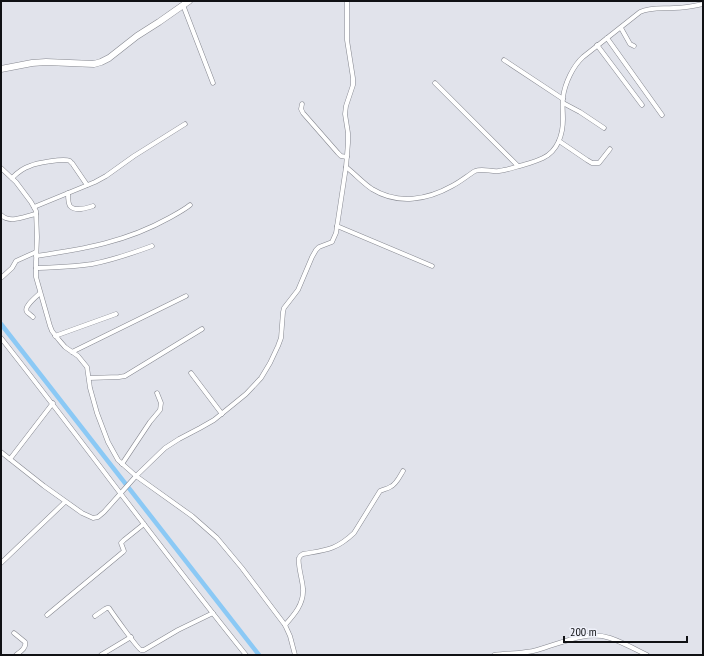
<svg xmlns="http://www.w3.org/2000/svg" width="704" height="656" font-family="'PT Sans Narrow',sans-serif">
<style>
.lines{fill:none;stroke-linecap:round;stroke-linejoin:round}
.canal{stroke:#8bc9f5;stroke-width:4.5}
.street-casing{stroke:#868890;stroke-width:5}
.secondary-casing{stroke:#868890;stroke-width:7}
.street{stroke:#fff;stroke-width:4}
.secondary{stroke:#fff;stroke-width:6}
</style>
<rect width="100%" height="100%" fill="#e1e3eb"/>
<g class="lines">
<path class="canal" d="M1,324l258,331"/>
<g class="street-casing">
<g id="street">
<path d="M183,5l30,78"/>
<path d="M621,28l9,16 4,2"/>
<path d="M607,38l55,77"/>
<path d="M597,45l45,60"/>
<path d="M504,60l59,39"/>
<path d="M435,83l83,83"/>
<path d="M563,103l17,9 24,16"/>
<path d="M302,104l-1,5 2,4 35,40 3,3 6,1"/>
<path d="M559,141l28,19 5,3h7l11,-14"/>
<path d="M346,167c9,7 17,16 26,22 26,16 55,11 80,-3 8,-4 15,-10 23,-15 8,-3 16,1 24,0 8,-1 16,-4 24,-6 7,-2 14,-4 20,-7 15,-7 20,-24 20,-39 0,-7 -1,-15 0,-22 2,-14 10,-31 20,-40l57,-45c11,-5 23,-3 34,-4 10,0 20,-2 29,-4"/>
<path d="M1,168l15,14 15,20 5,9 1,26 -1,25v15l14,49 2,5 7,9 6,7 13,9 9,11 3,21 7,25 11,29 10,18 18,16 56,40 25,22 25,30 43,57 5,11 5,19"/>
<path d="M12,178c5,-5 11,-10 18,-12 6,-3 34,-8 40,-5 1,1 1,2 2,2l15,22"/>
<path d="M68,193c0,4 0,10 2,13 5,6 17,2 23,0"/>
<path d="M34,207l61,-25 11,-6 28,-20 51,-32"/>
<path d="M1,215c9,9 24,1 35,-1"/>
<path d="M337,226l95,40"/>
<path d="M36,256c48,-7 90,-14 133,-38 7,-4 15,-8 21,-13"/>
<path d="M36,268c19,-1 38,-1 56,-4 21,-4 41,-11 60,-18"/>
<path d="M1,278l11,-10 4,-7 20,-9"/>
<path d="M33,317c-1,-1 -5,-4 -6,-5 -4,-5 9,-15 13,-19"/>
<path d="M55,336l61,-22"/>
<path d="M1,338c83,105 161,213 245,317"/>
<path d="M72,352l114,-56"/>
<path d="M191,373l31,41"/>
<path d="M89,378l30,-1 6,-1 77,-47"/>
<path d="M1,452l43,34 38,27 11,5 5,-1 6,-5 32,-36 29,-28 14,-9 21,-11 14,-8 32,-26 15,-16 9,-15 8,-17 3,-8 2,-26 1,-4 14,-18 14,-33 4,-7 3,-3 13,-5 4,-9 10,-66 2,-24v-10l-3,-19 1,-8 7,-21v-7l-6,-38v-39"/>
<path d="M10,459l43,-56"/>
<path d="M122,464l28,-42 10,-12 1,-7 -4,-10"/>
<path d="M1,563l64,-61"/>
<path d="M47,615l76,-63 1,-1 -3,-8 3,-3 20,-16"/>
<path d="M95,616l10,-7 2,-1h2c4,6 29,41 32,42 1,0 2,0 3,0l34,-20 35,-17"/>
<path d="M285,625c9,-10 19,-21 18,-36 0,-7 -6,-26 -4,-31 1,-3 2,-3 4,-4 23,-4 33,-4 51,-21l26,-42c4,-2 7,-2 10,-4 6,-2 10,-11 13,-16"/>
<path d="M14,633l11,9c2,6 -5,10 -9,13"/>
<path d="M101,655l30,-18"/>
<path d="M494,655c15,-2 29,-1 43,-5 23,-6 48,-20 73,-12 12,4 25,11 37,17"/>
</g>
</g>
<g class="secondary-casing">
<path id="secondary" d="M1,69l31,-6 14,-1 48,2 7,-2 8,-4 28,-22 22,-14 30,-21"/>
</g>
<use href="#street" class="street"/>
<use href="#secondary" class="secondary"/>
</g>
<rect width="704" height="656" fill="none" stroke="#101114" stroke-width="4"/>
<path d="M564 636v6h123v-6" fill="none" stroke="#101114" stroke-width="2"/>
<text x="570" y="636" font-size="12" fill="#101114" stroke="#eef0f9" stroke-width="3" paint-order="stroke">200 m</text>
</svg>
